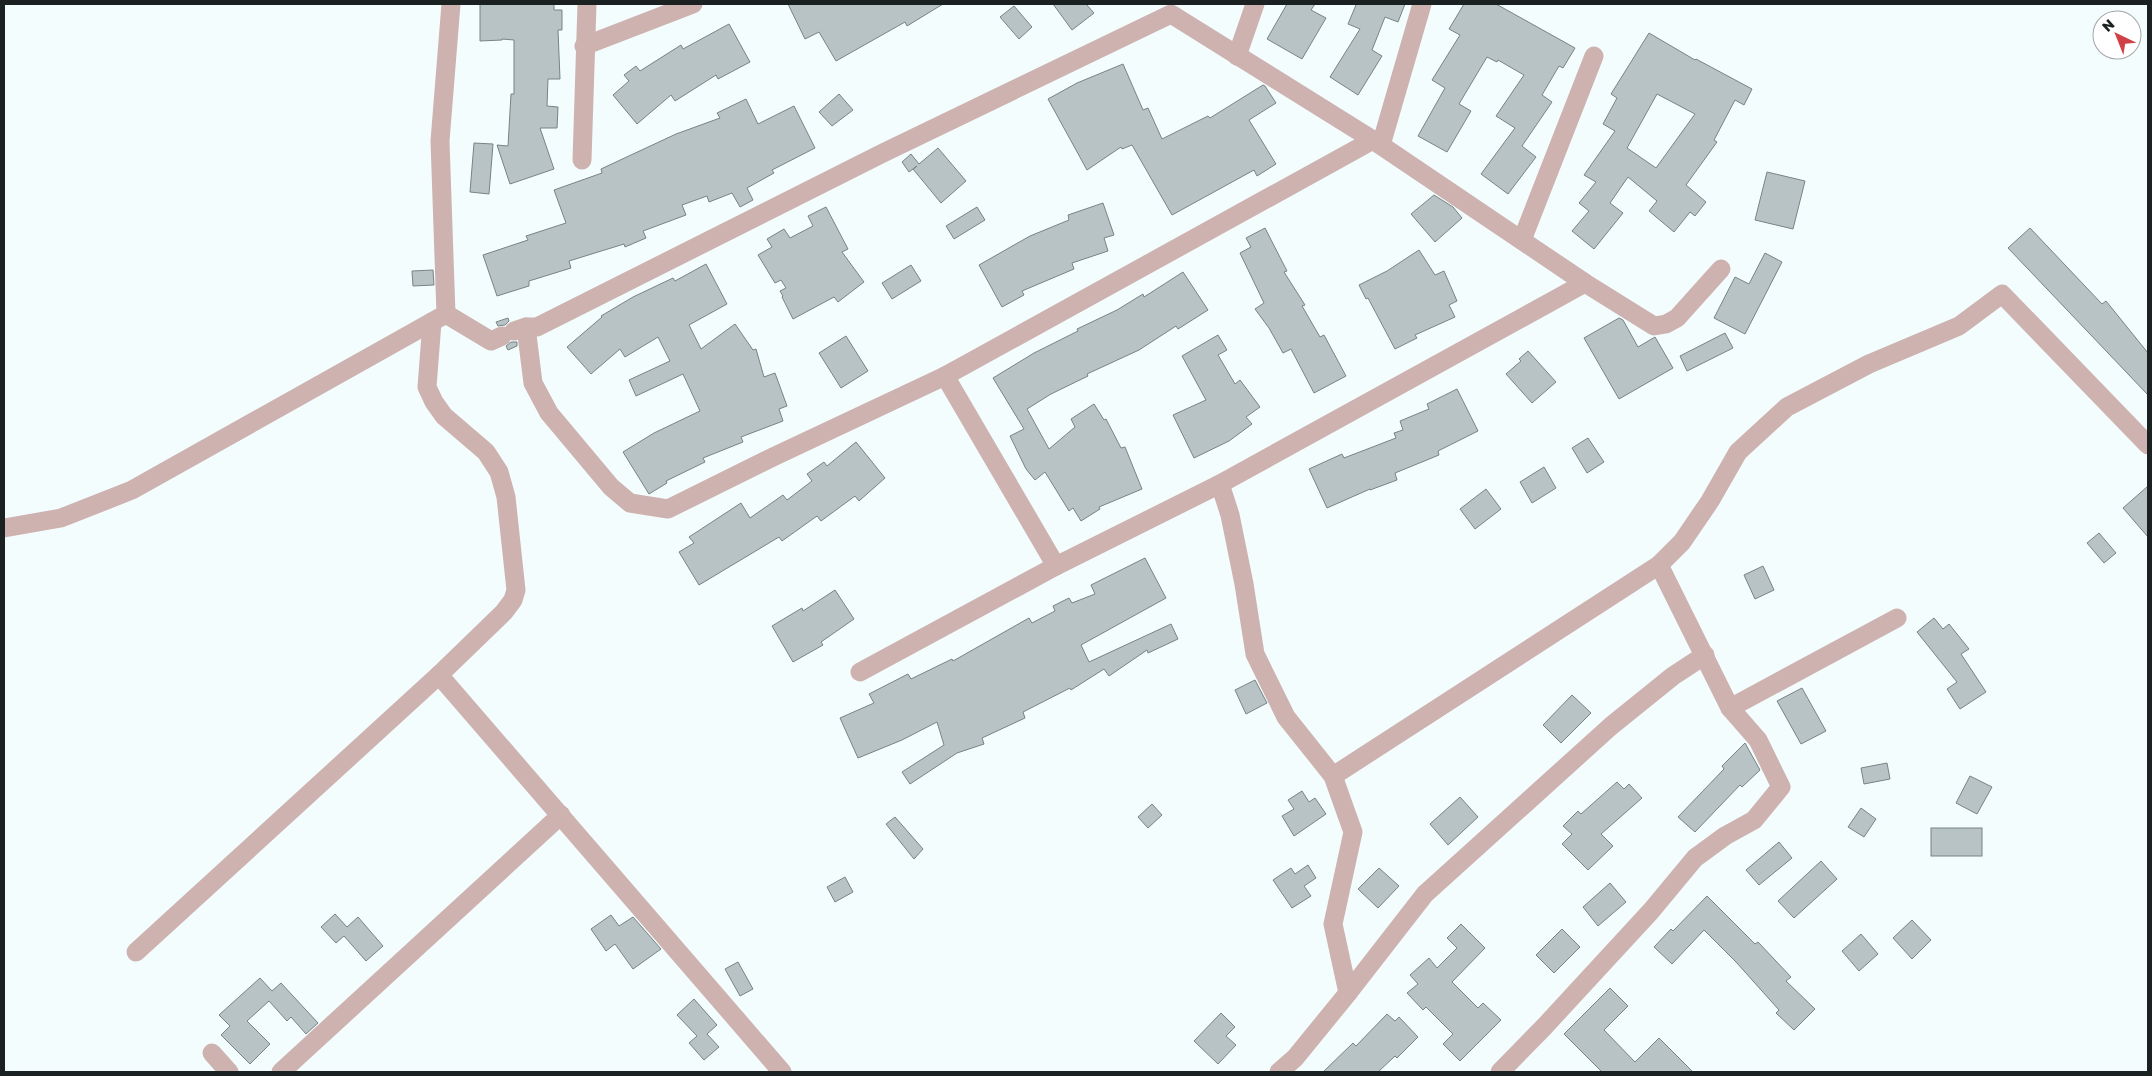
<svg xmlns="http://www.w3.org/2000/svg" width="2152" height="1076" font-family="'Golos Text',sans-serif">
<style>
.building{fill:#b7c3c5;stroke:#778385;fill-rule:evenodd}
.lines{fill:none;stroke-linecap:round;stroke-linejoin:round}
.street{stroke:#cdb2b0;stroke-width:19}
</style>
<rect width="100%" height="100%" fill="#f3fdfe"/>
<g class="building">
<path d="M480,4h74v6h8v20h-4l2,49h-12l-1,27 11,1 -1,21h-17l14,41 -44,15 -13,-39 11,1 3,-52h3v-54l-12,-1v1l-22,1z"/>
<path d="M788,4h155l-36,22 -2,-4 -69,39 -17,-29 -14,7z"/>
<path d="M1053,4h33l8,9 -22,17z"/>
<path d="M1287,4h28l-4,6 15,8 -24,41 -35,-20z"/>
<path d="M1354,4h51l-7,18 -13,-5 -13,33 10,6 -24,39 -28,-18 30,-48 -12,-5 8,-19z"/>
<path d="M1464,4h32l79,44 -12,20 -4,-2 -17,29 10,7 -30,44 14,11 -28,37 -27,-20 34,-46 -19,-12 28,-41 -26,-15 -1,2 -10,-5 -28,47 12,7 -24,41 -29,-16 27,-48 -13,-8 28,-45 -11,-6z"/>
<path d="M1014,6l18,21 -13,12 -19,-22z"/>
<path d="M729,24l21,38 -32,17 -2,-4 -41,26 -4,-6 -34,29 -24,-29 16,-14 -5,-6 12,-9 4,5 41,-26 2,4z"/>
<path d="M1649,33l46,27 1,-1 56,30 -8,16 -9,-5 -21,40 3,2 -31,43 20,17 -11,14 -5,-4 -16,20 -25,-21 8,-10 -29,-24 -18,26 13,10 -29,36 -22,-18 17,-20 -10,-8 17,-21 -12,-7 31,-44 -12,-7 14,-26 -6,-4zM1657,94l38,20 -39,54 -29,-20z"/>
<path d="M1123,64l20,46 5,-2 14,31 46,-23 2,2 53,-33 2,1 11,17 -27,17 27,44 -19,12 -3,-6 -82,45 -40,-70 -10,4 -1,-2 -34,23 -39,-71 29,-16z"/>
<path d="M839,94l14,16 -21,16 -13,-14z"/>
<path d="M746,99l12,25 36,-18 21,42 -43,22 2,3 -27,15 6,12 -13,7 -8,-14 -23,9 -2,-6 -25,9 4,10 -43,16 3,7 -21,9 -1,-3 -55,17 2,7 -42,13v5l-32,10 -14,-41 45,-15 -2,-4 40,-13 -12,-33 48,-17 -1,-4 75,-35 44,-16 -3,-5z"/>
<path d="M474,143l19,1 -4,50 -19,-2z"/>
<path d="M938,148l28,33 -25,22 -28,-34 4,-3 -8,6 -7,-10 9,-8 8,10z"/>
<path d="M1767,172l38,9 -12,48 -38,-9z"/>
<path d="M1434,195l19,12 9,11 -27,24 -24,-28z"/>
<path d="M1103,203l11,32 -10,3 4,13 -36,12 2,6 -52,22 2,4 -22,12 -23,-42 51,-29 39,-16 -1,-5z"/>
<path d="M826,207l22,42 -6,3 22,30 -26,20 -4,-5 -41,22 -11,-22 1,-1 -3,-5 6,-3 -5,-8 -6,3 -17,-28 14,-8 -5,-8 17,-10 6,9 23,-12 -5,-10z"/>
<path d="M977,207l8,13 -31,19 -8,-13z"/>
<path d="M1265,228l22,43 -3,1 21,33 -3,1 18,31 4,-2 22,41 -32,17 -23,-44 -8,4 -14,-25 -14,-19 9,-6 -24,-50 11,-6 -5,-9z"/>
<path d="M2030,228l72,76 4,-3 42,52v42l-140,-147z"/>
<path d="M1419,250l16,25 9,-4 13,30 -8,4 6,12 -40,18 2,3 -22,11 -27,-51 -2,1 -7,-14 28,-14z"/>
<path d="M1765,253l17,9 -37,72 -31,-16 21,-41 14,7z"/>
<path d="M706,264l21,40 -38,21 12,24 34,-25 18,26 3,-1 8,28 11,-4 12,33 -8,3 4,12 -42,16 2,5 -40,16 2,4 -39,19 1,2 -18,11 -26,-42 31,-19 46,-22 -17,-37 -47,22 -7,-16 41,-19 -12,-24 -33,20 -5,-8 -29,25 -24,-27 35,-30 -1,-1 32,-19 40,-19 2,3z"/>
<path d="M911,265l10,16 -29,18 -10,-16z"/>
<path d="M433,270l1,15 -21,1 -1,-15z"/>
<path d="M1183,272l25,38 -30,19 -2,-3 -37,24 -52,24 1,2 -37,18 -24,15 22,40 26,-22 -4,-8 23,-15 10,16 2,-1 15,29 4,-1 17,42 -43,18 1,2 -19,12 -8,-13 -4,3 -24,-39 -10,8 -9,-11 -16,-33 14,-7 -31,-51 41,-25 44,-22 -1,-2 40,-19 26,-16 1,3z"/>
<path d="M508,318l1,3 -4,4 -7,1 -2,-4z"/>
<path d="M1619,318l4,2 15,27 17,-10 18,31 -54,31 -35,-61z"/>
<path d="M1725,333l8,15 -46,23 -7,-15z"/>
<path d="M1218,335l9,15 -9,5 17,29 5,-4 20,27 -14,10 6,7 -23,17 -35,17 -21,-43 33,-15 -24,-44z"/>
<path d="M846,336l22,35 -27,17 -22,-35z"/>
<path d="M511,342h6v4l-9,4 -2,-4z"/>
<path d="M1528,351l28,31 -24,21 -26,-29 15,-13 -2,-2z"/>
<path d="M1457,389l21,42 -40,20 1,4 -44,18 2,7 -27,10v-1l-43,19 -18,-39 33,-15 2,4 52,-20 -2,-5 9,-3 -3,-9 29,-12 -2,-5z"/>
<path d="M1588,438l16,24 -17,11 -15,-25z"/>
<path d="M856,442l29,36 -26,23 -4,-5 -34,25 -4,-5 -35,25 -3,-4 -80,48 -20,-33 15,-9 -5,-6 52,-34 9,15 33,-23 4,5 25,-19 -5,-7 17,-12 3,4z"/>
<path d="M1544,467l12,21 -24,15 -12,-21z"/>
<path d="M2148,486v51l-25,-29z"/>
<path d="M1486,489l15,20 -26,20 -15,-20z"/>
<path d="M2099,533l17,20 -12,10 -17,-20z"/>
<path d="M1145,558l21,40 -85,47 8,17 82,-38 7,15 -30,14 -1,-3 -38,26 -5,-7 -33,21 -1,-2 -47,24 2,6 -43,20 2,6 -27,9 -47,31 -8,-12 42,-27 -7,-23 -35,18 -44,18 -18,-40 34,-15 -5,-9 39,-20 3,5 41,-20 1,2 76,-43 3,5 23,-12 -2,-5 16,-8 3,5 23,-9 -4,-9z"/>
<path d="M1763,566l11,24 -19,9 -11,-24z"/>
<path d="M835,590l19,29 -33,23 2,3 -30,17 -21,-36 30,-18 1,3z"/>
<path d="M1934,618l9,11 6,-5 20,25 -8,5 25,38 -26,17 -13,-20 10,-7 -40,-50z"/>
<path d="M1255,680l12,23 -21,11 -11,-24z"/>
<path d="M1802,688l24,43 -25,13 -24,-43z"/>
<path d="M1572,695l19,18 -30,30 -18,-18z"/>
<path d="M1745,743l15,27 -18,17 -2,-2 -45,47 -17,-15 46,-48 -2,-3z"/>
<path d="M1887,763l3,16 -26,5 -3,-16z"/>
<path d="M1970,776l22,11 -15,27 -21,-11z"/>
<path d="M1617,782l7,7 5,-5 13,14 -41,36 12,12 -25,24 -26,-26 10,-10 -9,-8 15,-15 3,3z"/>
<path d="M1302,791l7,11 6,-4 11,16 -32,22 -12,-20 12,-7 -6,-9z"/>
<path d="M1460,797l18,20 -30,28 -18,-21z"/>
<path d="M1152,804l10,11 -14,13 -10,-11z"/>
<path d="M1861,808l15,11 -12,18 -16,-10z"/>
<path d="M895,817l28,32 -9,10 -28,-35z"/>
<rect x="1931" y="828" width="51" height="28"/>
<path d="M1779,842l13,16 -33,27 -13,-15z"/>
<path d="M1821,861l16,18 -43,39 -16,-17z"/>
<path d="M1308,865l8,13 -12,8 7,10 -19,12 -19,-28 18,-12 4,6z"/>
<path d="M1379,868l20,18 -21,22 -20,-19z"/>
<path d="M845,877l8,15 -18,10 -8,-15z"/>
<path d="M1610,883l16,19 -28,24 -15,-19z"/>
<path d="M1707,896l48,48 3,-2 33,35 -5,4 29,28 -21,21 -18,-17 3,-3 -43,-48 -32,-32 -32,34 -18,-17 17,-18 2,2z"/>
<path d="M335,914l12,13 11,-10 25,29 -17,15 -22,-25 -8,7 -15,-16z"/>
<path d="M611,915l8,11 14,-9 28,32 -28,20 -18,-25 -9,7 -15,-22z"/>
<path d="M1912,920l19,20 -19,19 -19,-21z"/>
<path d="M1461,924l24,24 -33,34 26,26 5,-5 18,17 -41,41 -17,-17 10,-10 -27,-27 -3,3 -16,-17 11,-9 -8,-9 19,-17 8,10 20,-20 -10,-10z"/>
<path d="M1562,929l18,18 -26,26 -18,-18z"/>
<path d="M1861,934l17,20 -19,17 -17,-20z"/>
<path d="M738,962l15,27 -13,7 -15,-27z"/>
<path d="M260,978l12,13 9,-8 37,40 -12,11 -15,-17 -4,4 -18,-20 -22,20 23,23 -20,20 -29,-29 9,-9 -11,-11z"/>
<path d="M1610,988l18,18 -24,24 31,32 24,-24 34,34h-91l-38,-38z"/>
<path d="M694,999l23,26 -10,9 12,13 -15,13 -15,-17 8,-7 -20,-21z"/>
<path d="M1221,1013l14,14 -9,9 10,9 -18,19 -24,-23z"/>
<path d="M1387,1014l8,7 4,-4 19,20 -21,21 -2,-2 -17,16h-55l30,-29 3,3z"/>
</g>
<g class="lines">
<g class="street">
<path d="M584,46l109,-42"/>
<path d="M1237,56l18,-52"/>
<path d="M1381,145l41,-141"/>
<path d="M582,160l5,-156"/>
<path d="M1522,240l72,-184"/>
<path d="M446,314l-6,-173 11,-137"/>
<path d="M526,327l7,56 16,30 62,74 19,16 38,6 105,-52 172,-81 428,-236"/>
<path d="M514,331l12,-4h11l346,-174 288,-139 202,126 212,143 69,43 12,-2 11,-6 44,-49"/>
<path d="M945,376l111,190"/>
<path d="M1220,484l10,31 14,69 11,70 31,63 47,59 20,56 -20,92 15,69 -53,65 -16,14"/>
<path d="M4,528l57,-10 71,-28 314,-176 45,27 11,-5"/>
<path d="M1659,565l23,-23 28,-41 28,-49 49,-45 82,-43 90,-38 43,-32 146,151"/>
<path d="M860,672l196,-106 164,-82 365,-201"/>
<path d="M439,675l343,397"/>
<path d="M1730,708l167,-90"/>
<path d="M1333,776l326,-211 71,143 28,32 23,47 -27,33 -29,16 -30,22 -44,53 -107,116 -44,45"/>
<path d="M136,952l303,-277 65,-63 9,-12 3,-10 -10,-93 -7,-25 -13,-20 -42,-36 -10,-14 -7,-15 5,-65"/>
<path d="M1348,993l77,-99 186,-168 62,-50 32,-21"/>
<path d="M212,1053l17,19"/>
<path d="M281,1072l280,-257"/>
</g>
</g>
<rect width="2152" height="1076" fill="none" stroke="#1b2021" stroke-width="10"/>
<g transform="translate(2117 35) rotate(317)"><circle r="24" fill="#ffffff" stroke="#a4a6a6"/>
<path d="M0-4L9 19L0 12L-9 19Z" fill="#d04046"/>
<text y="-8" font-size="14" font-weight="bold" text-anchor="middle" fill="#1b2021">N</text>
</g>
</svg>
